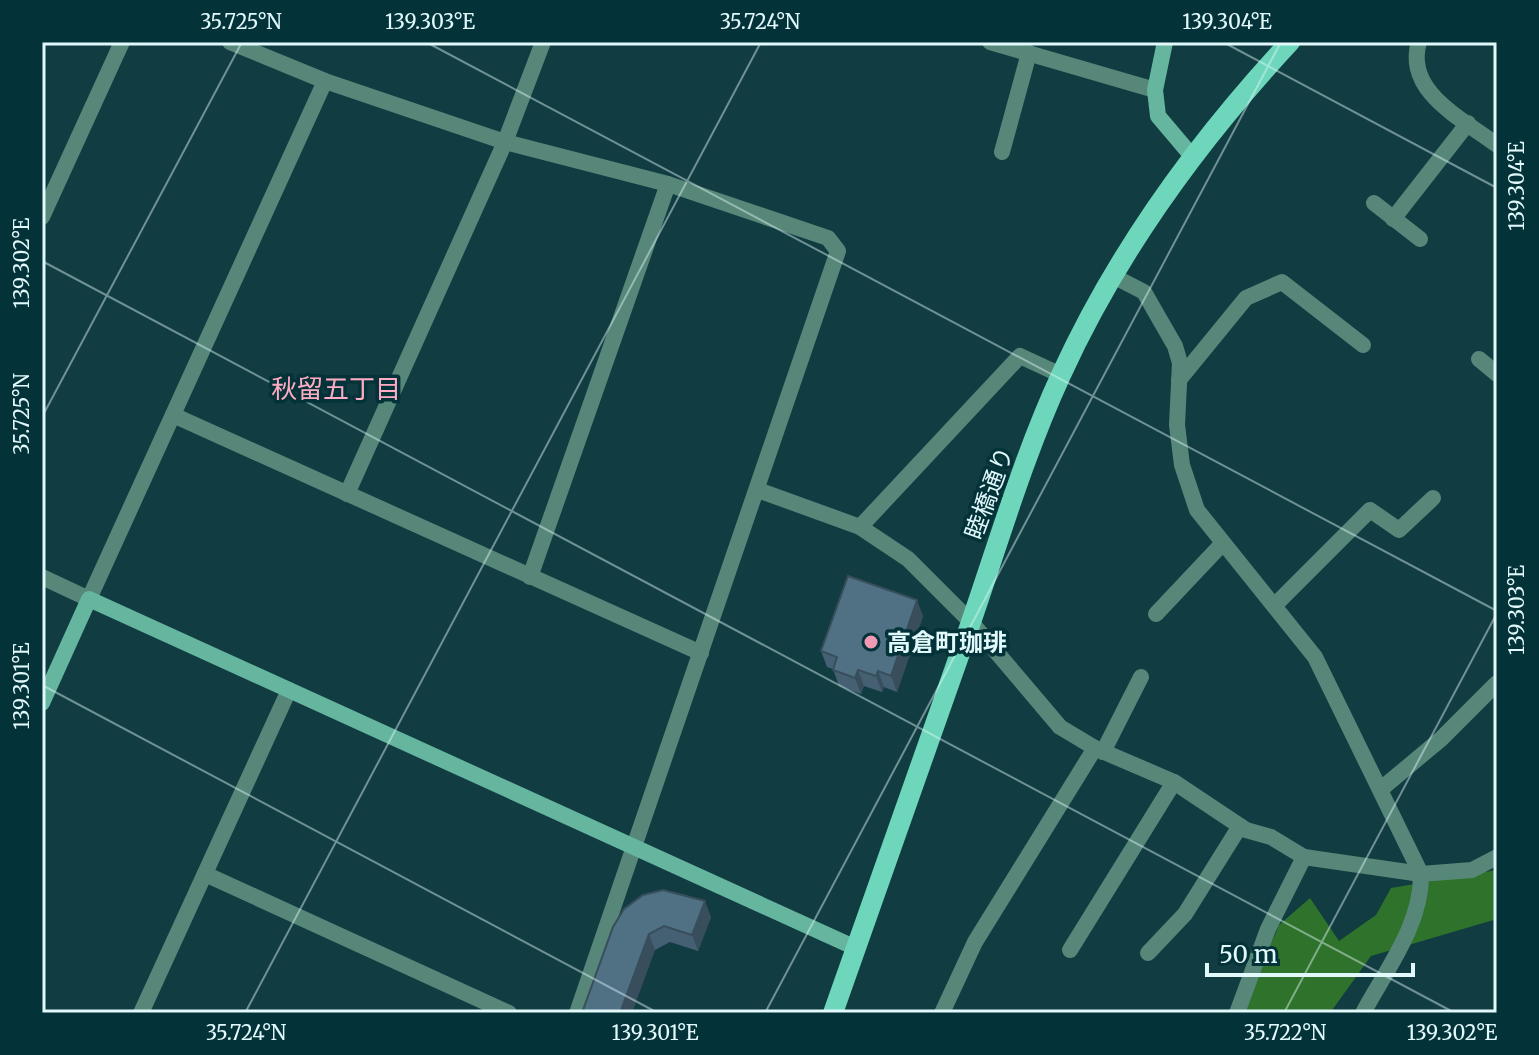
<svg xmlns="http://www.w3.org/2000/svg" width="1539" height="1055" font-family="Merriweather,'Noto Sans JP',serif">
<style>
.forest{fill:#2e722b}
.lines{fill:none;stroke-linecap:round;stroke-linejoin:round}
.lane{stroke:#578779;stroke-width:16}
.street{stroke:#578779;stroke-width:16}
.secondary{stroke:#65b59f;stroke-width:16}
.primary{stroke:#6ed7bb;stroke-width:20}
.wall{fill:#456072}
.shaded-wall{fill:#384e5c}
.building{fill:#507084;stroke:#384e5c;stroke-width:2}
.ticks{fill:none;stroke:#e2f9fc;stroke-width:2;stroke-opacity:0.45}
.poi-dot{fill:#f19ab3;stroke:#033338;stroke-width:3}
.labels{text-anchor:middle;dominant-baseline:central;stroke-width:7;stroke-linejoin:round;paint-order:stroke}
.street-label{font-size:24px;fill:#e2f9fc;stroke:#033338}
.poi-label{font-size:24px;font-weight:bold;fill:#e2f9fc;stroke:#033338;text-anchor:start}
.neighbourhood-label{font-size:26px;fill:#feacc3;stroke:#033338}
.neatline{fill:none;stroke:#e2f9fc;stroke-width:3}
.ticks-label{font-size:20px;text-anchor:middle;fill:#e2f9fc}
</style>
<rect width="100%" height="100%" fill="#113d42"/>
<path class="forest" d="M1497,870v49l-126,37 -41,57h-88l37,-88 31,-27 29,43 37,-26 15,-27z"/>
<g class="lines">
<g class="lane">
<path d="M505,142l38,-100"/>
<path d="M1479,359l18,15"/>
<path d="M1179,380l67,-82 36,-16 81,63"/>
<path d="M1275,605l95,-95 29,20 34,-32"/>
<path d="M1156,614l67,-71"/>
<path d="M1103,752l38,-75"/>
<path d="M1070,950l104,-168"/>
<path d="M1148,953l37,-39 55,-88"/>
<path d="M942,1013l33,-71 120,-194"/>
</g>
<g class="street">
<path d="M230,42l95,39 180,61 163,42 160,54 10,13 -261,762"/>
<path d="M990,42l165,48"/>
<path d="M1419,42c-15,50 44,77 78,103"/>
<path d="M1002,152l27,-99"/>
<path d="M1374,203l46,36"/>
<path d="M42,217l80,-175"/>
<path d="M1393,219l75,-96"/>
<path d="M1113,276l31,16 31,54 5,17 -3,62 5,40 15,45 118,147 106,217c1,50 -35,96 -58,139"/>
<path d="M173,415l528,238"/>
<path d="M758,490l102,37 48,32 63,63 89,105 35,21 79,34 72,48 25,7 33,20 117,17 51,-4 25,-13"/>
<path d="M347,494l158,-352"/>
<path d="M860,527l160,-171 41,19"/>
<path d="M42,577l47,22 236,-518"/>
<path d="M530,577l138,-393"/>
<path d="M1381,789l60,-50 56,-56"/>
<path d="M205,874l304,139"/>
<path d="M141,1013l148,-323"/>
<path d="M1237,1013l31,-84 36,-72"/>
</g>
<g class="secondary">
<path d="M1165,42l-10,48 3,26 33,39"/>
<path d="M42,703l47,-104 767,349"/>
</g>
<path class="primary" d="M833,1013c45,-130 91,-259 137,-388 29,-84 54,-170 91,-250 57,-125 136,-233 229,-333"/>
</g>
<g class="wall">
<path d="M923,616l-26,76 -13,-5 -2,5 -18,-6 -3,8 -22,-8 -6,-17 -6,-2 -6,-16z"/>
<path d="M711,917l-13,34 -28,-9 -15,8 -42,-23z"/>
</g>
<g class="shaded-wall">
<path d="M917,600l6,16 -26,76 -6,-16z"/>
<path d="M858,670l6,16 -3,8 -6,-16z"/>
<path d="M878,671l6,16 -2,5 -6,-16z"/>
<path d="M705,901l6,16 -13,34 -6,-16z"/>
<path d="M649,934l6,16 -23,63h-12z"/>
</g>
<g class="building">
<path d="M848,576l69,24 -26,76 -13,-5 -2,5 -18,-6 -3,8 -22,-8 4,-13 -16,-6z"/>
<path d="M663,890l42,11 -13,34 -28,-9 -15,8 -29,79h-38l31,-86 11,-18 19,-14z"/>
</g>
<path class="ticks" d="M426,42l1071,569M1223,42l274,146M42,261l1413,752M42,417l200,-375M42,685l616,328M245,1013l516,-971M765,1013l516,-971M1284,1013l213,-400"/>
<circle class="poi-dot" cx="871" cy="642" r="8"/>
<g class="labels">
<g class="street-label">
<text transform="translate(989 493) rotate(-70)">睦橋通り</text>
</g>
<g class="poi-label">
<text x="887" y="642">高倉町珈琲</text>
</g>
<g class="neighbourhood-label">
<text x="336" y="388">秋留五丁目</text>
</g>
</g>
<rect width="1539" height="1055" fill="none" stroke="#033338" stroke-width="88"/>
<path d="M1207 963v12h206v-12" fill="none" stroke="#e2f9fc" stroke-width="4"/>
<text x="1219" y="963" font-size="24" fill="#e2f9fc" stroke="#033338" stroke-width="6" paint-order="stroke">50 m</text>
<rect x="44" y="44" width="1451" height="967" class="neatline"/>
<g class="ticks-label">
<text x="241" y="29">35.725°N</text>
<text x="430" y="29">139.303°E</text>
<text x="760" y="29">35.724°N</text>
<text x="1227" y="29">139.304°E</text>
<text transform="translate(1517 186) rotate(-90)" y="7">139.304°E</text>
<text transform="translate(22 263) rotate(-90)" y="7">139.302°E</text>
<text transform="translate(22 414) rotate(-90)" y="7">35.725°N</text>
<text transform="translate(1517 610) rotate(-90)" y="7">139.303°E</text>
<text transform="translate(22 686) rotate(-90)" y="7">139.301°E</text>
<text x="246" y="1040">35.724°N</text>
<text x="655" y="1040">139.301°E</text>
<text x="1285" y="1040">35.722°N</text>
<text x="1452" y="1040">139.302°E</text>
</g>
</svg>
